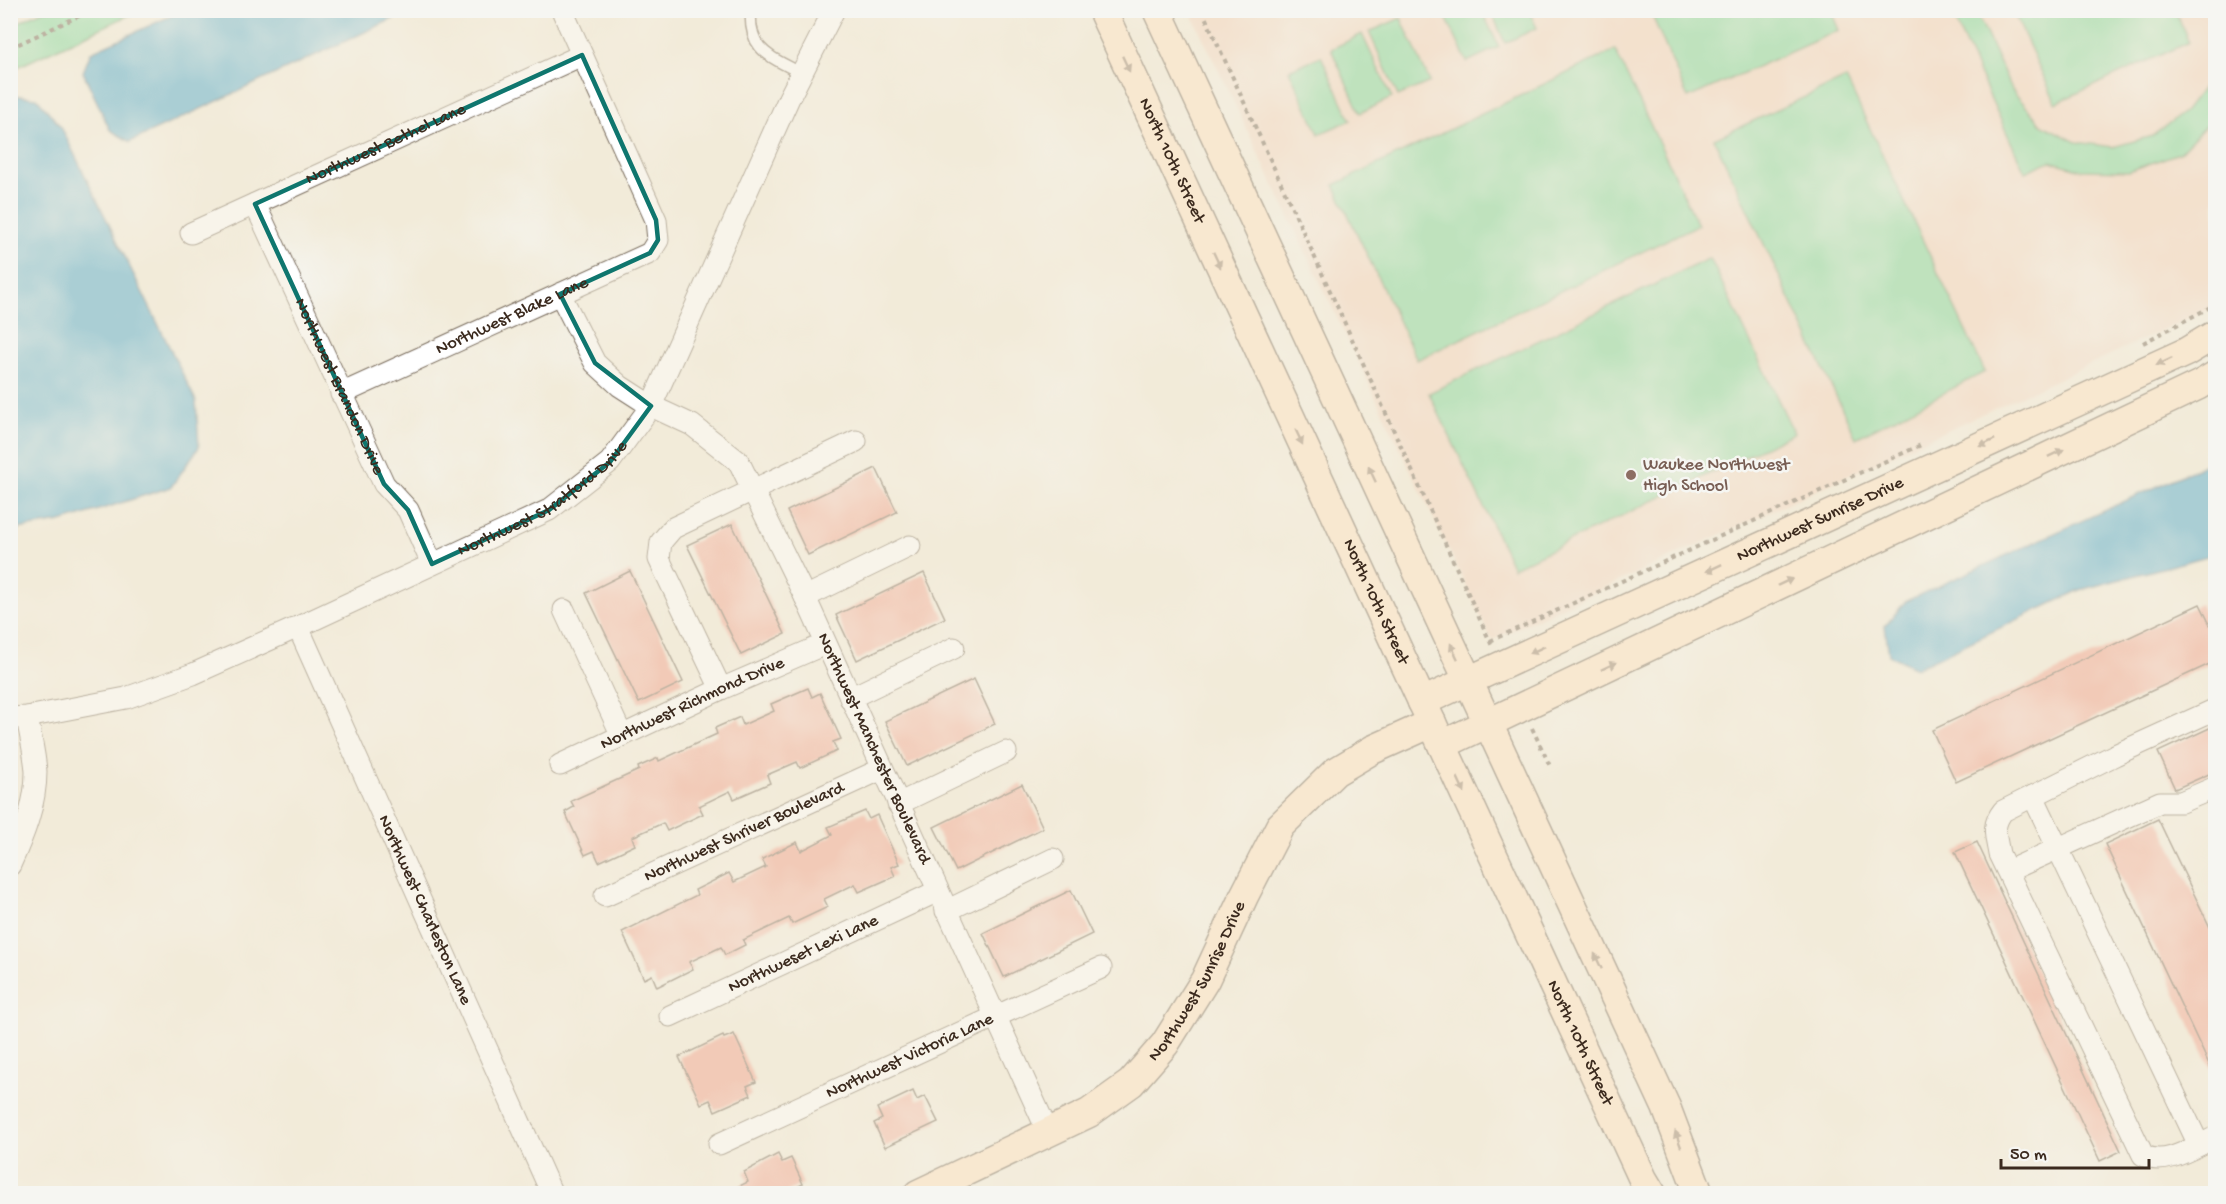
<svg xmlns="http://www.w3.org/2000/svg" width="2226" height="1204" font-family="'Gochi Hand',sans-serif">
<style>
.built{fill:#f3d4bf}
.green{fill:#80d89c;stroke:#5e815d;stroke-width:1.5}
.water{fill:#52accf;stroke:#466b76;stroke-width:1.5}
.building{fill:#f2a38f}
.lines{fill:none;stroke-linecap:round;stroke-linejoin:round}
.lane-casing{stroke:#7b6e5f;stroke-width:13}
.street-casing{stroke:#7b6e5f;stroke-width:23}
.secondary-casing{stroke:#7b6e5f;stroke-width:31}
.path{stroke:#7b6e5f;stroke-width:4;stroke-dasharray:4.5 4.5;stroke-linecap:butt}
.lane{stroke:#fff;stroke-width:10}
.street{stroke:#fff;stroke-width:21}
.secondary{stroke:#ffe4c6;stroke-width:28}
.oneway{fill:#9d8772}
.marked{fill:none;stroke:#0f766e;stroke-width:4.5;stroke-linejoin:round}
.education-dot{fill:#8d6e63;stroke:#f6f6f2;stroke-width:2}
.labels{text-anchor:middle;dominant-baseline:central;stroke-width:5;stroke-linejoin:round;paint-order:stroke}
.street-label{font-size:18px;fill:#3b2a1e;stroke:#f6f6f2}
.education-label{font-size:18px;fill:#785e54;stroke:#f6f6f2;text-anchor:start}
</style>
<rect width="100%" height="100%" fill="#f6f6f2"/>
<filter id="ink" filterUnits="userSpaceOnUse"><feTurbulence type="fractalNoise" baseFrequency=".0167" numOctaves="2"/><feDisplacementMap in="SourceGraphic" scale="12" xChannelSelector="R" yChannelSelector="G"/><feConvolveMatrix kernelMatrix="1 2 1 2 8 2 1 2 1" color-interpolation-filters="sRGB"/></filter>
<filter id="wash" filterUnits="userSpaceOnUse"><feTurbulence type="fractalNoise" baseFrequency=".008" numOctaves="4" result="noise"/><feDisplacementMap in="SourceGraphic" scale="24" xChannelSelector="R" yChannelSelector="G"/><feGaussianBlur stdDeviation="1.35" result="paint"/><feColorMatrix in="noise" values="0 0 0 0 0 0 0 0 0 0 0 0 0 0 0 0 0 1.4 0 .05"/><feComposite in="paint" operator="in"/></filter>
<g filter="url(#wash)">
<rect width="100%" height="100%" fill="#f2ebd9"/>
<path class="built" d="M1190,11h1025v293l-10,7 -713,329z"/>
<g class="green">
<path d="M44,10h94v1l-127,59v-44z"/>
<path d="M1443,11h39l17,36 -32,15z"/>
<path d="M1491,11h38l8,17 -32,15z"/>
<path d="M1650,11h181l8,19 -151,68z"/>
<path d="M1950,11h26l36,79 29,34 35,18 37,5 39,-11 33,-25 21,-27 7,-40 -3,-33h5v105l-36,37 -50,18 -48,-1 -31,-9 -25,11z"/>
<path d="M2013,11h162l14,31 -133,61z"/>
<path d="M1401,18l29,64 -32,14 -29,-64z"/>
<path d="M1362,34l30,64 -32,15 -29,-64z"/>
<path d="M1615,50l83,175 -281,135 -83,-175z"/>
<path d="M1321,56l30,64 -32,14 -30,-64z"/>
<path d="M1846,78l139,294 -129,66 -142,-299z"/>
<path d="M1710,258l84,175 -281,135 -84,-175z"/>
</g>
<g class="water">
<path d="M184,10h226v1l-280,131 -20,-12 -27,-58 8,-20z"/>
<path d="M11,95l26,3 24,29 135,274 3,46 -28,40 -110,35 -50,8z"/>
<path d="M2215,460v94l-135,36 -164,78 -27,-13 -4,-29 21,-25z"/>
</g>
<g id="blocks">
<g class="building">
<path d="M876,468l21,44 -89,43 -21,-44z"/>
<path d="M732,524l53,110 -44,21 -54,-110z"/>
<path d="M630,571l53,111 -44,21 -53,-110z"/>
<path d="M924,573l21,45 -88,42 -21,-45z"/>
<path d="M2200,604l16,33v24l-260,121 -24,-52z"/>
<path d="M974,679l21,45 -88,42 -22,-45z"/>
<path d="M808,688l4,9 8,-4 21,46 -8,3 4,9 -37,17 -3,-6 -30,13 3,8 -36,16 -4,-8 -31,15 4,8 -36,17 -4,-8 -31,14 3,8 -36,17 -5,-11 -9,4 -20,-43 9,-5 -3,-6 68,-31 -1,-3 20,-9 1,3 47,-22 11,-5 -2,-6 25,-11 3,8 31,-14 -3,-7z"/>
<path d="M2216,725v46l-41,18 -17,-37z"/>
<path d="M1022,784l21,44 -87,43 -22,-44z"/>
<path d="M865,811l4,8 8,-4 22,49 -8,3 4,9 -36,16 -4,-8 -31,15 4,8 -36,17 -3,-6 -46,22 2,5 -20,10 -4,-8 -32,15 4,7 -36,18 -5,-12 -8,4 -22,-47 75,-37 -2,-5 34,-17 5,9 32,-15 -4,-8 35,-17 4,9 31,-16 -4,-8z"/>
<path d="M2158,819l58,121v139l-111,-235z"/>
<path d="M1977,842l144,309 -21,10 -145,-309z"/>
<path d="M1071,890l21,44 -88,43 -21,-44z"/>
<path d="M734,1034l22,48 -9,4 4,9 -36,16 -5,-11 -9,4 -22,-47 44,-21 1,2z"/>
<path d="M913,1091l4,9 8,-4 13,26 -53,25 -11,-24 8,-4 -5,-11z"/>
<path d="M778,1154l4,8 9,-4 12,26 -20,10h-60l25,-12 -4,-10z"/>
</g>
</g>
</g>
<g filter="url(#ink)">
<use href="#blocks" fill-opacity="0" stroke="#7b6e5f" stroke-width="1.5"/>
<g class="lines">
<g class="lane-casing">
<path id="lane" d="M751,10c-3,42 20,46 51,64"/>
</g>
<g class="street-casing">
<g id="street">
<path id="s1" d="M255,204l129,280 24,26 24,54"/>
<path id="s2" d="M191,233l391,-178"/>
<path id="s3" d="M560,294l35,69 25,23 31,20 41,19 47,37 66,135 243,535"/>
<path id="s4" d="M341,394l309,-141 8,-13 -2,-20 -94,-210"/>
<path d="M805,597l105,-51"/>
<path d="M564,610l58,126"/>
<path id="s5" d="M298,627l254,567"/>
<path d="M721,689l-62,-130 2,-17 12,-14 183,-87"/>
<path d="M850,698l104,-50"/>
<path d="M2216,709l-101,46 -112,56c-12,15 -7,25 -4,43l144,301c22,13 52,-9 73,-18"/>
<path id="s6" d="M10,718l17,-1 99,-19 67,-24 105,-47 251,-117 61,-48 41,-56 138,-308 45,-88"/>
<path id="s7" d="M560,765l161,-76 104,-45"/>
<path d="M2033,796l166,349"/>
<path d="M898,804l108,-52"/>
<path d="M10,865c13,-29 26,-60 26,-93 -1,-18 -6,-37 -9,-55"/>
<path d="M2008,871l152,-69h21l35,-15"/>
<path id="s8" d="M605,896l277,-127"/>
<path d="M946,911l107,-52"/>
<path id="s9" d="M670,1016l268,-125"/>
<path id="s10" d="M719,1144l382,-176"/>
</g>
</g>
<g class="secondary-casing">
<g id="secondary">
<path id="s11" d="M1102,10l541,1169 9,15"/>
<path d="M1157,10l509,1097 33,87"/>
<path id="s12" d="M1422,702l764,-350 30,-18"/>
<path d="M1442,745l757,-360 17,-10"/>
<path id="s13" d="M918,1194l171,-81 42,-30 34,-39 40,-64 39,-84 36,-70 55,-54 37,-22 60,-27"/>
</g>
</g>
<g class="path">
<path d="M1202,10l290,636"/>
<path d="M10,48l82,-38"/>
<path d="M2143,343l73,-39"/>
<path d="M1490,641l431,-196"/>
<path d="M1532,728l18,38"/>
</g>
<use href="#lane" class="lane"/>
<use href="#street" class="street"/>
<use href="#secondary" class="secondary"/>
</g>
<defs><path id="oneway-solid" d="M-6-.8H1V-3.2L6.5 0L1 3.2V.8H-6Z" transform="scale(1.5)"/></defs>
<g class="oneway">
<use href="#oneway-solid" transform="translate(1126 64) rotate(65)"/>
<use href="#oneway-solid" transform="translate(1217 260) rotate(65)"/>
<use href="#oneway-solid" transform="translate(2164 362) rotate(155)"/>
<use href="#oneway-solid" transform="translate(1299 437) rotate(65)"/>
<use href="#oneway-solid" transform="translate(1987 443) rotate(155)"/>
<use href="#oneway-solid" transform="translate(2056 453) rotate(-25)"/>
<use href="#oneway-solid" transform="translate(1372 474) rotate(-115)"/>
<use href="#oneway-solid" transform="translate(1714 568) rotate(155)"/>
<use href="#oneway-solid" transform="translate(1785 582) rotate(-25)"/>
<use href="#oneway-solid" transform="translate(1537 650) rotate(155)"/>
<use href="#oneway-solid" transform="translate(1454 651) rotate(-115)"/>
<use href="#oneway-solid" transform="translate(1609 666) rotate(-25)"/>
<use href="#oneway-solid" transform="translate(1461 785) rotate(65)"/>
<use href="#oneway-solid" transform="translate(1598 961) rotate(-115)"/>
<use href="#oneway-solid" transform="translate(1678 1139) rotate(-110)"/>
</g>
</g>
<path d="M0 0H2226V1204H0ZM582,55l74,165 2,20 -8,13 -90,41 35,69 56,43 -41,56 -61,48 -117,54 -24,-54 -24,-26 -129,-280z" fill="#f2ebd9" fill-opacity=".55" fill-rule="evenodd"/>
<path class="marked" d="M582,55l74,165 2,20 -8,13 -90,41 35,69 56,43 -41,56 -61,48 -117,54 -24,-54 -24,-26 -129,-280z"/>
<circle class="education-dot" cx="1631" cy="475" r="6"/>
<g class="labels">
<g class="street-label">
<text stroke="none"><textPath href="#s2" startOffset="214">Northwest Bethel Lane</textPath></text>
<text stroke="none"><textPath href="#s11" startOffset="166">North 10th Street</textPath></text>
<text stroke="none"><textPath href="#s4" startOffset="188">Northwest Blake Lane</textPath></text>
<text stroke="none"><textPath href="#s1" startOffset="201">Northwest Brandon Drive</textPath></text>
<text stroke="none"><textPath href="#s6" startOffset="582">Northwest Stratford Drive</textPath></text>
<text stroke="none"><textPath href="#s12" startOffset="438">Northwest Sunrise Drive</textPath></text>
<text stroke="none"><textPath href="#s11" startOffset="652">North 10th Street</textPath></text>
<text stroke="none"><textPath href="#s7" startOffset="146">Northwest Richmond Drive</textPath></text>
<text stroke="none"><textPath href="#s3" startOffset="570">Northwest Manchester Boulevard</textPath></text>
<text stroke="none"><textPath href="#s8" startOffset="153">Northwest Shriver Boulevard</textPath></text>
<text stroke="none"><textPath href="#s5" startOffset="310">Northwest Charleston Lane</textPath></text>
<text stroke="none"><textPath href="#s9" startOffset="147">Northweset Lexi Lane</textPath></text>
<text stroke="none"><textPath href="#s13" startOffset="363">Northwest Sunrise Drive</textPath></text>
<text stroke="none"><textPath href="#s11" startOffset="1138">North 10th Street</textPath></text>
<text stroke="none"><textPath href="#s10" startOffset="210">Northwest Victoria Lane</textPath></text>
</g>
<g class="education-label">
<text x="1643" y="465">Waukee Northwest<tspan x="1643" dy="21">High School</tspan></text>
</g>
</g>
<rect width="2226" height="1204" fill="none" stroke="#f6f6f2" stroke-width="36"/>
<path d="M2001 1159v9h148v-9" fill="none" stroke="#3b2a1e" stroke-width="3"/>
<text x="2010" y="1159" font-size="18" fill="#3b2a1e" stroke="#f6f6f2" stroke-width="4.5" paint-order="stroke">50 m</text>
</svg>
